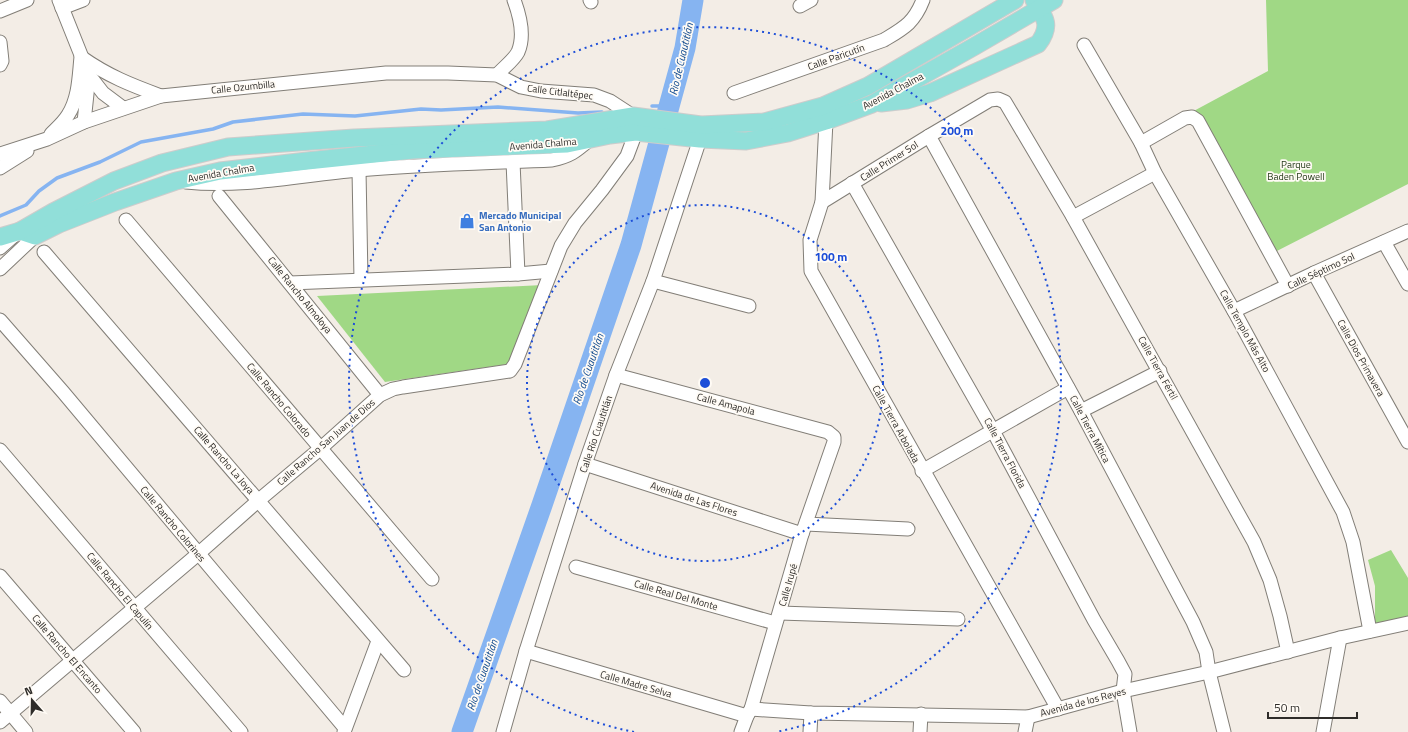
<svg xmlns="http://www.w3.org/2000/svg" width="1408" height="732" font-family="'Titillium Web',sans-serif">
<style>
.green{fill:#a0d885}
.lines{fill:none;stroke-linecap:round;stroke-linejoin:round}
.stream{stroke:#86b4f1;stroke-width:3.5}
.river{stroke:#86b4f1;stroke-width:21}
.minor-casing{stroke:#827e77;stroke-width:15}
.major-casing{stroke:#cdcccc;stroke-width:19}
.minor{stroke:#fff;stroke-width:13}
.major{stroke:#91dfd9;stroke-width:17}
.ring{fill:none;stroke:#1d4ed8;stroke-width:2;stroke-dasharray:2 4}
.labels{text-anchor:middle;dominant-baseline:central;stroke-width:3.5;stroke-linejoin:round;paint-order:stroke}
.street-label{font-size:10px;fill:#2e2c29;stroke:#fffbf5}
.park-label{font-size:10px;fill:#1e3412;stroke:#fffbf5}
.shop-label{font-size:10px;font-weight:bold;fill:#366cbe;stroke:#fffbf5;text-anchor:start}
.water-label{font-size:11px;font-style:italic;fill:#124b8f;stroke:#fffbf5}
.centre{fill:#1d4ed8;stroke:#fffbf5;stroke-width:2}
.ring-label{font-size:12px;text-anchor:middle;font-weight:bold;fill:#1d4ed8;stroke:#fffbf5;stroke-width:3.5;stroke-linejoin:round;paint-order:stroke}
</style>
<rect width="100%" height="100%" fill="#f3ede6"/>
<g class="green">
<path d="M1266,0h142v184l-137,70 -81,-141 78,-42z"/>
<path d="M543,285l-34,79 -124,18 -68,-86z"/>
<path d="M1391,550l17,28v40l-33,8v-40l-7,-26z"/>
</g>
<g class="lines">
<g class="stream">
<path d="M652,106h17"/>
<path d="M0,216l26,-11 13,-14 18,-13 43,-16 41,-20 72,-13 20,-7 70,-8 52,2 66,-7 20,1 57,-3 80,6 24,-1"/>
</g>
<path class="river" d="M462,732l80,-227 89,-260 54,-197 8,-48"/>
<g class="minor-casing">
<g id="minor">
<path d="M59,0l30,75 14,18 20,15"/>
<path d="M590,0l1,2"/>
<path d="M800,6l11,-6"/>
<path d="M62,8l21,-8"/>
<path d="M0,11l27,-11"/>
<path d="M0,42l2,19 -2,4"/>
<path d="M1084,45l57,98 14,30 79,138 109,201 10,30 17,89"/>
<path d="M497,75c6,-7 17,-15 21,-23 7,-16 2,-36 -4,-52"/>
<path d="M734,93l150,-53c20,-12 30,-17 39,-40"/>
<path d="M826,121l-4,81 -12,38 1,31 247,438"/>
<path d="M84,122l5,-47"/>
<path d="M51,134c6,-6 13,-12 17,-19 11,-17 11,-39 13,-58 27,19 50,28 80,39"/>
<path d="M929,136l152,275 112,211 13,30 3,20 15,60"/>
<path d="M1141,143l44,-25 7,-1 6,4 90,165"/>
<path d="M0,154l47,-15 37,-17 77,-26 225,-23h62l49,2 24,12 20,4 53,4 16,6 23,15"/>
<path d="M513,162l5,112"/>
<path d="M0,168l27,-17"/>
<path d="M359,170l2,110"/>
<path d="M186,182c57,6 115,-7 172,-12 64,-6 129,-7 194,-10 18,-4 23,-8 37,-20"/>
<path d="M852,183l141,248 101,189 24,41 7,13 -2,17 7,41"/>
<path d="M219,196l161,199"/>
<path d="M822,202l107,-66 61,-36 8,-1 7,3 68,115 181,325 16,38 10,36 8,36"/>
<path d="M1073,217l82,-44"/>
<path d="M126,220l306,359"/>
<path d="M1384,242l24,42"/>
<path d="M0,248l17,-15"/>
<path d="M44,252l360,418"/>
<path d="M0,269l35,-33"/>
<path d="M1314,273l94,169"/>
<path d="M653,281l96,25"/>
<path d="M290,283l228,-9 33,-3"/>
<path d="M1234,311l80,-38 94,-42"/>
<path d="M0,320l63,72 282,336"/>
<path d="M616,375l212,57 6,5v5l-32,92 -51,175 -4,7 -6,16"/>
<path d="M1081,411l79,-40"/>
<path d="M0,450l241,282"/>
<path d="M585,464l217,70"/>
<path d="M922,471l146,-83"/>
<path d="M806,524l102,5"/>
<path d="M576,567l199,56"/>
<path d="M0,576l134,156"/>
<path d="M780,613l178,6"/>
<path d="M526,651l221,65"/>
<path d="M0,701l26,31"/>
<path d="M751,709l60,4 217,4 95,-26 86,-19 131,-34 68,-15"/>
<path d="M0,722l198,-168 61,-54 62,-52 59,-53 13,-6 10,-2 107,-16 5,-7 46,-118 14,-23 27,-33 25,-34 9,-24"/>
<path d="M344,732l34,-91"/>
<path d="M503,732l23,-81 59,-187 31,-89 37,-94 47,-142"/>
<path d="M810,732l1,-19"/>
<path d="M920,732l1,-18"/>
<path d="M1025,732l3,-15"/>
<path d="M1323,732l17,-94"/>
</g>
</g>
<g class="major-casing">
<g id="major">
<path d="M881,103l26,-3 23,-7 108,-49c14,-18 7,-27 -4,-44"/>
<path d="M20,231l15,5 24,-12 56,-22 61,-21 44,-10 87,-10 106,-11 154,-6 43,-9 26,-3 64,7 46,2 42,-8 38,-12 46,-17 103,-58 79,-46"/>
<path d="M0,237l20,-6 33,-19 61,-31 48,-18 66,-16 126,-9 193,-8 86,-14 68,9 63,-3 59,-16 45,-20 147,-86"/>
</g>
</g>
<use href="#minor" class="minor"/>
<use href="#major" class="major"/>
</g>
<g class="ring">
<circle cx="705" cy="383" r="178"/>
<path d="M634 732A356 356 0 1 1 776 732"/>
</g>
<defs>
<g id="shop-bare" transform="scale(1.2)"><path d="M-5-2.5h2.3a2.7 3.5 0 0 1 5.4 0H5L5.5 6h-11ZM-1.5-2.5h3a1.5 2.3 0 0 0-3 0Z" fill="#3f7fe0" stroke="#fffbf5" stroke-width="2.5" paint-order="stroke"/></g>
</defs>
<g fill-rule="evenodd">
<use href="#shop-bare" x="467" y="221"/>
</g>
<g class="labels">
<g class="street-label">
<text transform="translate(836 57) rotate(-20)">Calle Paricutín</text>
<text transform="translate(243 87) rotate(-6)">Calle Ozumbilla</text>
<text transform="translate(893 91) rotate(-28)">Avenida Chalma</text>
<text transform="translate(560 92) rotate(7)">Calle Citlaltépec</text>
<text transform="translate(543 144) rotate(-5)">Avenida Chalma</text>
<text transform="translate(889 161) rotate(-32)">Calle Primer Sol</text>
<text transform="translate(221 173) rotate(-10)">Avenida Chalma</text>
<text transform="translate(1321 271) rotate(-25)">Calle Séptimo Sol</text>
<text transform="translate(300 295) rotate(51)">Calle Rancho Almoloya</text>
<text transform="translate(1245 331) rotate(61)">Calle Templo Más Alto</text>
<text transform="translate(1361 358) rotate(61)">Calle Dios Primavera</text>
<text transform="translate(1158 368) rotate(61)">Calle Tierra Fértil</text>
<text transform="translate(279 400) rotate(50)">Calle Rancho Colorado</text>
<text transform="translate(726 404) rotate(15)">Calle Amapola</text>
<text transform="translate(896 424) rotate(61)">Calle Tierra Arbolada</text>
<text transform="translate(1090 429) rotate(62)">Calle Tierra Mítica</text>
<text transform="translate(596 434) rotate(-71)">Calle Río Cuautitlán</text>
<text transform="translate(326 442) rotate(-41)">Calle Rancho San Juan de Dios</text>
<text transform="translate(1005 453) rotate(62)">Calle Tierra Florida</text>
<text transform="translate(224 460) rotate(49)">Calle Rancho La Joya</text>
<text transform="translate(694 499) rotate(18)">Avenida de Las Flores</text>
<text transform="translate(173 524) rotate(50)">Calle Rancho Colorines</text>
<text transform="translate(788 585) rotate(-74)">Calle Irupé</text>
<text transform="translate(120 591) rotate(50)">Calle Rancho El Capulín</text>
<text transform="translate(676 595) rotate(16)">Calle Real Del Monte</text>
<text transform="translate(67 654) rotate(49)">Calle Rancho El Encanto</text>
<text transform="translate(636 684) rotate(16)">Calle Madre Selva</text>
<text transform="translate(1083 702) rotate(-15)">Avenida de los Reyes</text>
</g>
<g class="park-label">
<text x="1296" y="164">Parque<tspan x="1296" dy="12">Baden Powell</tspan></text>
</g>
<g class="shop-label">
<text x="479" y="215">Mercado Municipal<tspan x="479" dy="12">San Antonio</tspan></text>
</g>
<g class="water-label">
<text transform="translate(681 59) rotate(-77)">Rio de Cuautitlán</text>
<text transform="translate(588 369) rotate(-71)">Rio de Cuautitlán</text>
<text transform="translate(482 675) rotate(-71)">Rio de Cuautitlán</text>
</g>
</g>
<circle cx="705" cy="383" r="6" class="centre"/>
<g class="ring-label">
<text x="957" y="135">200 m</text>
<text x="831" y="261">100 m</text>
</g>
<g transform="translate(32 700) rotate(340)" stroke="#fffbf5" stroke-width="3" paint-order="stroke">
<path d="M0-3L7 15L0 10L-7 15Z" fill="#2e2c29"/>
<text y="-6" font-size="11" font-weight="bold" text-anchor="middle" fill="#2e2c29">N</text>
</g>
<path d="M1268 712v6h89v-6" fill="none" stroke="#2e2c29" stroke-width="2"/>
<text x="1274" y="712" font-size="12" fill="#2e2c29" stroke="#fffbf5" stroke-width="3" paint-order="stroke">50 m</text>
</svg>
